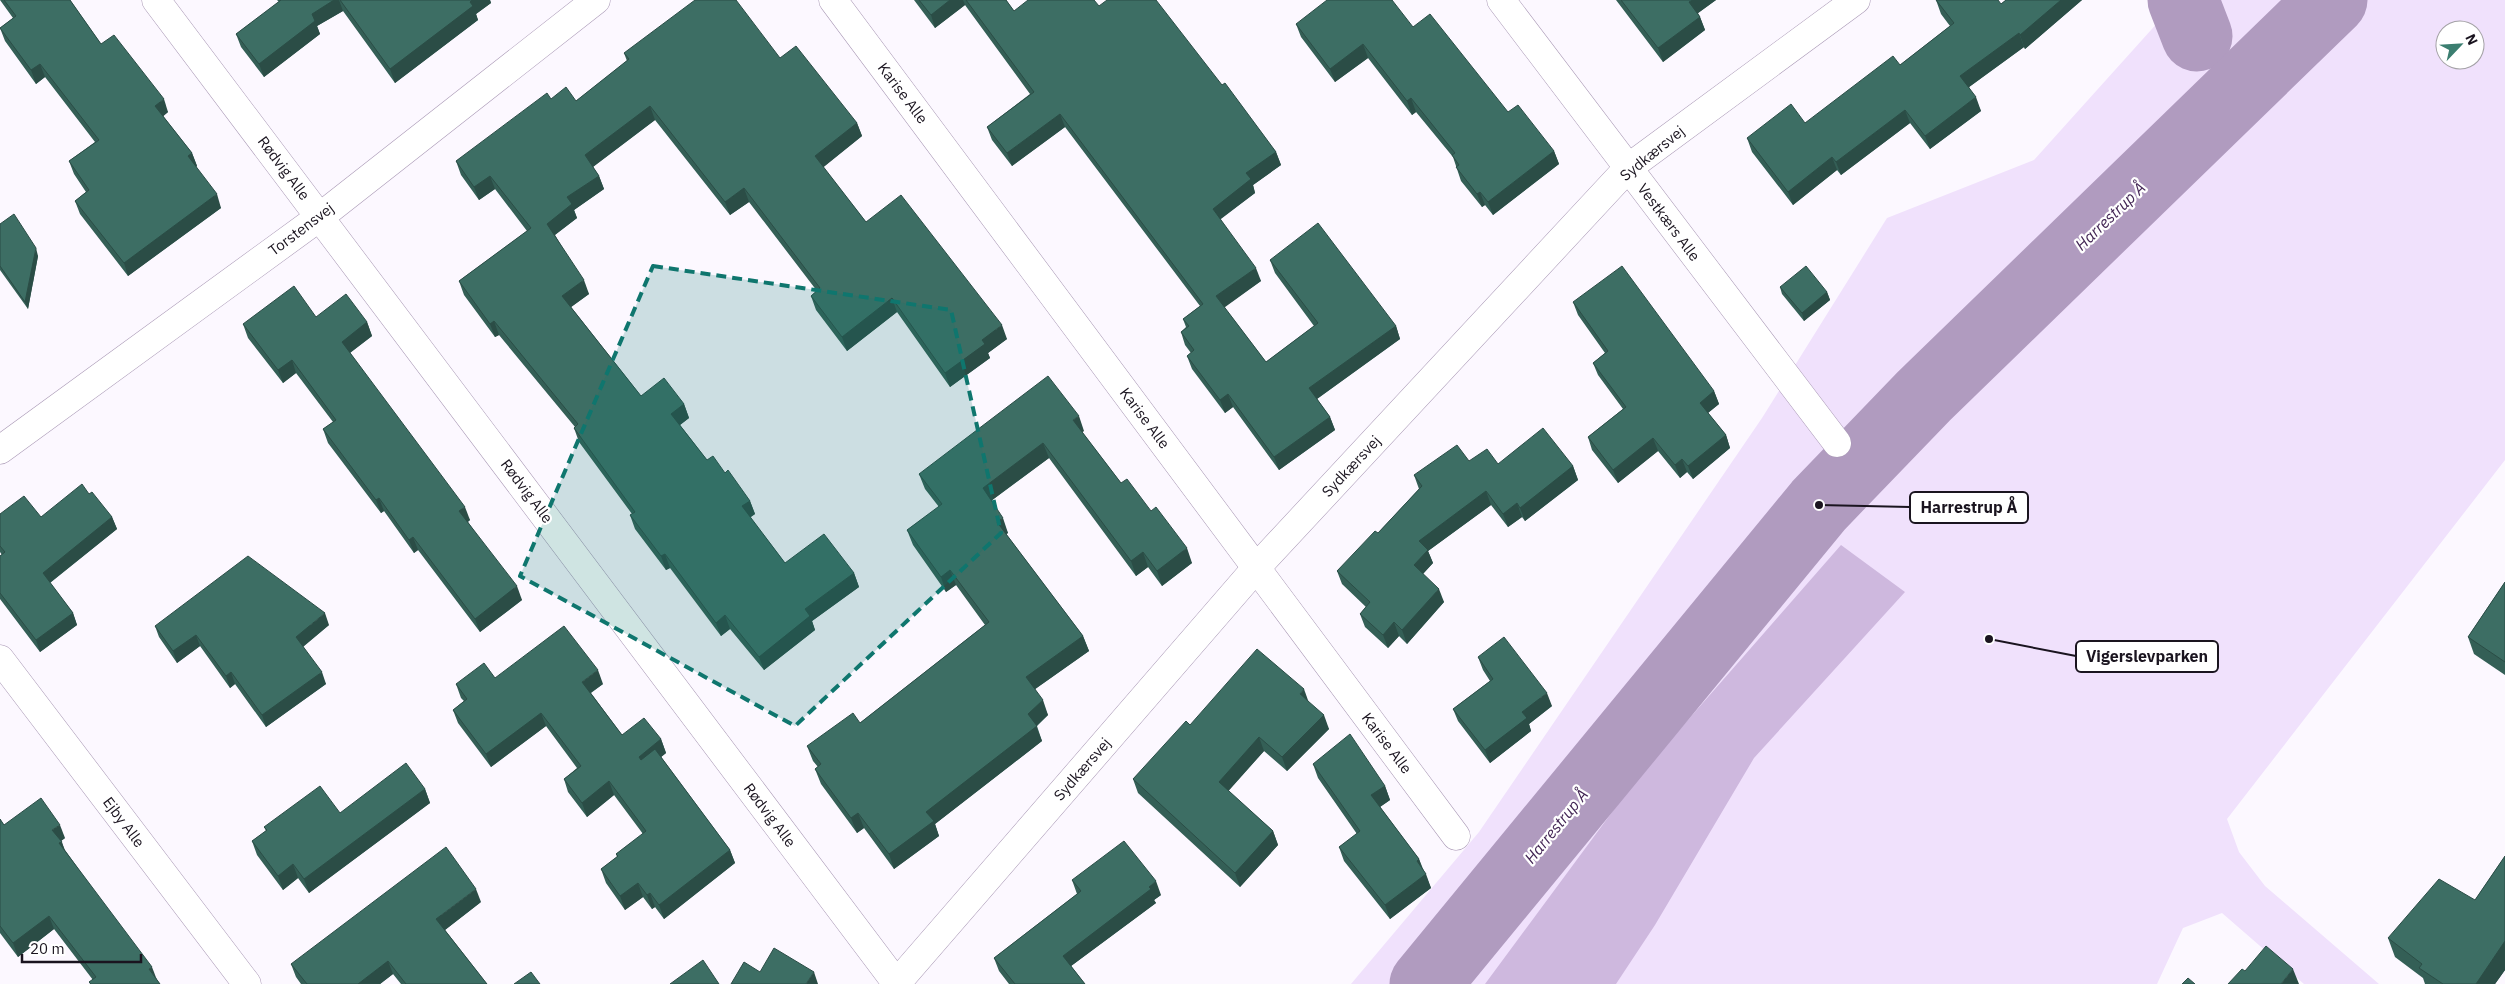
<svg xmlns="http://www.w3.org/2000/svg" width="2505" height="984" font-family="'IBM Plex Sans',sans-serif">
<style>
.green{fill:#f0e1fc;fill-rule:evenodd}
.forest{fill:#ceb8de}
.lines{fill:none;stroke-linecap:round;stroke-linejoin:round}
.river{stroke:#b09bbf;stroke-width:71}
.street-casing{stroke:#a998b5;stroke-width:29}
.street{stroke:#fff;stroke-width:28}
.wall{fill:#345f56}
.shaded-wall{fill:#2b4d46}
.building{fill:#3d6e64;stroke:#2b4d46}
.marked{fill:#0f766e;fill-opacity:0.2;stroke:#0f766e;stroke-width:4;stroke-dasharray:10 6;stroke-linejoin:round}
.labels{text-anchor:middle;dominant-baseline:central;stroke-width:4.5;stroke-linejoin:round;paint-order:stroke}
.street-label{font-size:15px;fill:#1a141f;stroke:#fff}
.water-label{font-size:16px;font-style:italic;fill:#422554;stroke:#fff}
.leader{fill:none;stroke:#1a141f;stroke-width:2}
.callout-dot{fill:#1a141f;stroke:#fff;stroke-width:2}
.callout{fill:#fff;stroke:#1a141f;stroke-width:2}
.callout-label{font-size:16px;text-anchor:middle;font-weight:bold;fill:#1a141f}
</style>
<rect width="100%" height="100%" fill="#fcf8ff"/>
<path class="green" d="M2178,0h327v460l-278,359 12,33 26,34 114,98h-75l-82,-71 -39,15 -26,56h-806l128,-152 283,-414 125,-200 147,-58zM2445,30h30v30h-30z"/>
<path class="forest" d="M1841,545l64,47 -151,166 -99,167 -39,59h-131l153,-207z"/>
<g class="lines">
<g class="river">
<path d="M2183,0l14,36"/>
<path d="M1425,984l394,-479 105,-109 408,-396"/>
</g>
<g class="street-casing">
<g id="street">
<path d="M156,0l741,984"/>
<path d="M833,0l623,836"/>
<path d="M1501,0l336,443"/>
<path d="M0,450l321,-234 275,-216"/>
<path d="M0,659l247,325"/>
<path d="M896,984l361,-417 371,-399 228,-168"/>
</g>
</g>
<use href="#street" class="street"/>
</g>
<g class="wall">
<path d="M0,0h70l31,44 67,68 -5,4 29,37 5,13 -1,1 25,41 -93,68 -48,-62 -5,-13 11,-9 -12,-18 -5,-13 26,-19 -50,-65 -9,7 -31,-43 -5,-13 13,-10z"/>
<path d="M277,0h213l1,3 -15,11 2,6 -83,63 -52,-72 -26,15 3,8 -56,43 -23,-30 -5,-13 43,-32z"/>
<path d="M914,0h92l8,11 85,-5 123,79 54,67 5,13 -28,20 2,8 -35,26 41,62 -37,26 42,55 48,-36 -39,-53 -5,-13 126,66 4,13 -83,60 13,18 5,13 -56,40 -46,-63 -8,6 -33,-44 -5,-13 4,-3 -6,-8 -4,-13 5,-5 -3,-8 17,-13 -135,-179 -53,39 -20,-26 -5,-13 43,-33 -65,-89 -30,23z"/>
<path d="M1616,0h100l-18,13 2,4 5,13 -42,32z"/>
<path d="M1936,0l65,4 5,-4h76l-57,49 -1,-2 -55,40 12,24 -51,38 -20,-26 -69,52 -4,-5 -44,35 -41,-53 -5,-14 58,-15 95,-58 50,-39 -9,-12z"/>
<path d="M1296,24l117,3 95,85 46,39 5,13 -66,51 -8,-10 -3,2 -21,-26 -8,-24 -37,-45 -4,3 -44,-57 -33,24 -34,-45z"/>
<path d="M624,53l156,5 77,65 5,13 -39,31 43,55 141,117 -19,14 2,5 -40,29 -53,-75 -50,39 -31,-41 -5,-14 6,-5 -68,-89 -19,13 -75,-95 -62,47 6,9 5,13 -30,21 3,8 -22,17 34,59 -18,13 70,89 43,8 5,14 -9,7 27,35 18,13 25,28 5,13 -5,3 35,46 69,10 5,14 -47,34 3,9 -51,40 -34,-41 -9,7 -51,-68 -4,2 -31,-41 -5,-14 2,-1 -53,-72 -5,-14 1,-1 -76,-92 -4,2 -31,-42 -5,-14 68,-50 -32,-42 -16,11 -18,-25 -5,-14 95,-62 25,2 51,-40z"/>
<path d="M0,224l38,32 -10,53 -28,-39z"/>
<path d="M1780,287l47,5 3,8 -26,21 -22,-27z"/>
<path d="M1573,302l141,89 5,13 -11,9 18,22 4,13 -37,31 -6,-7 -7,6 -22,-27 -40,32 -26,-33 -4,-13 35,-28 -25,-34 -5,-12 12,-10 -27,-38z"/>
<path d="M316,317l51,5 5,14 -22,17 120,167 -2,2 54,78 -42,32 -62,-82 -4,3 -30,-42 -3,2 -53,-70 -5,-14 10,-7 -37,-49 -13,10 -35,-45 -5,-14z"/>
<path d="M1084,431l-2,1 39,51 71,80 -30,23 -14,-19 -12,9 -87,-118 -58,43 17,32 -2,1 77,102 6,15 -54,38 13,26 -11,11 5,15 -107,83 4,12 -45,33 -30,-41 -7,5 -36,-49 -6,-15 3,-2 -5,-6 -6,-15 53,-23 125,-98 -29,-40 -10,7 -33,-47 -6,-15 32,-23 -14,-18 -6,-15z"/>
<path d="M1469,461l29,3 75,2 5,14 -53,41 -3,-4 -14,10 -17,-22 -63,46 5,12 -10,11 21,28 -37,42 -8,-8 -11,12 -23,-21 -5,-13 6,-7 -24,-23 -5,-13 41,-38 41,-44 -5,-14z"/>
<path d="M89,494l23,23 5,12 -67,54 23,30 4,12 -37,27 -40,-53v-43l2,-1 -2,-3v-38l41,3z"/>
<path d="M2505,582v93l-31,-21 -6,-17z"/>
<path d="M329,625l-26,22 23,37 -60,43 -31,-43 -5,4 -30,-42 -23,17 -18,-26 -4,-11z"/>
<path d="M1478,657l74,49 -23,18 2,7 -41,32 -32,-42 -5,-12 37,-28 -7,-11z"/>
<path d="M495,678l108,6 -12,9 31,42 39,4 5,14 -5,4 69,93 5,13 -71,56 -9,-12 -3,2 -9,-12 -18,13 -19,-27 -5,-14 16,-12 -1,-3 27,-20 -29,-39 -27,22 -19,-25 -4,-13 13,-11 -31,-42 -55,41 -33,-44 -5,-13 11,-9 -3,-3 -5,-14z"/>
<path d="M1308,701l21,28 -42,42 -23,-20 -36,40 45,40 5,14 -38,42 -102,-94 -5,-14 57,-54z"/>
<path d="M1313,764l72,22 5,14 -10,7 39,52 12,29 -41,31 -46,-58 -5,-14 18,-13 -39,-56z"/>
<path d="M425,789l5,14 -121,90 -11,-15 -15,12 -26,-35 -5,-14 14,-10 -2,-4 76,-14z"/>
<path d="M0,819l4,6 61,13 -4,3 4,9 95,134h-70l-1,-2 4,-2 -39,-51 -36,28 -18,-24z"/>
<path d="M2505,856v114l-10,14h-70l-2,-6 -28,-21 -7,-19 87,-38z"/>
<path d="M1072,880l89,15 -7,5 2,3 -85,63 14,18h-76l-10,-13 -5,-13 83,-64z"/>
<path d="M481,902l-36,28 42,54h-86l-8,-10 -13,10h-79l-5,-7 -5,-13z"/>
</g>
<g class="shaded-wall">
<path d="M334,0h5l4,11 -26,15 3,8 -56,43 -5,-13 53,-50z"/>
<path d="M472,0h18l1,3 -15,11 2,6 -83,63 -5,-14z"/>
<path d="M950,0h13l2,5 -30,23 -4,-13z"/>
<path d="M1693,0h23l-22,16 -5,-14z"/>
<path d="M2061,0h21l-57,49 -5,-14z"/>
<path d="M1700,17l5,13 -42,32 -5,-14z"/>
<path d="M2019,33l5,14 -59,43 -5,-14z"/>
<path d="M1363,44l5,14 -33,24 -5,-13z"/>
<path d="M40,64l5,13 -9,7 -5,-14z"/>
<path d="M1976,97l5,14 -51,38 -5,-13z"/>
<path d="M1411,98l5,14 -4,3 -5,-14z"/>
<path d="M164,99l4,13 -8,7 -5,-13z"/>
<path d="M650,106l5,14 -65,49 -5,-14z"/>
<path d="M1905,110l5,13 -69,52 -5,-13z"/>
<path d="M1060,114l5,13 -53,39 -5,-13z"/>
<path d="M857,123l5,13 -42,34 -5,-14z"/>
<path d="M1554,151l5,13 -66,51 -5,-13z"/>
<path d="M1276,152l5,13 -28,20 2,8 -38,29 -4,-13 33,-36z"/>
<path d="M192,153l5,13 -4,3 -5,-13z"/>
<path d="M1832,157l5,13 -44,35 -5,-13z"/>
<path d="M490,176l5,13 -16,11 -5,-13z"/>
<path d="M599,176l5,13 -30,21 3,8 -25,19 -5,-13 20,-27z"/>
<path d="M744,188l5,14 -19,13 -5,-13z"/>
<path d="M1480,192l5,13 -3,2 -5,-13z"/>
<path d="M217,194l4,14 -93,68 -4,-13z"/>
<path d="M36,248l2,8 -10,53 -3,-7z"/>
<path d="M1256,268l5,13 -40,29 -5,-14z"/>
<path d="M584,280l5,14 -22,16 -5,-14z"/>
<path d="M1827,292l3,8 -26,21 -2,-8z"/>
<path d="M892,298l5,14 -50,39 -5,-14z"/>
<path d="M494,321l5,14 -4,2 -5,-13z"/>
<path d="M367,322l5,14 -25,19 -5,-13z"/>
<path d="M1002,325l5,14 -19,14 2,5 -40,29 -5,-14 37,-33z"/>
<path d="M1396,326l4,13 -86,62 -5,-13z"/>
<path d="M292,360l4,13 -13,10 -5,-13z"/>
<path d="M1714,391l5,13 -15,12 -4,-13z"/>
<path d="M1228,394l5,13 -8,6 -5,-13z"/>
<path d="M684,404l5,14 -13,10 -5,-14z"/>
<path d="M1079,416l5,15 -6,4 -5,-15z"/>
<path d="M1330,417l5,13 -56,40 -5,-13z"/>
<path d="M1726,435l4,13 -37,31 -5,-13z"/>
<path d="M1653,438l5,13 -40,32 -5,-13z"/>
<path d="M1043,443l6,15 -61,45 -5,-15z"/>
<path d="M1682,459l5,13 -7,6 -5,-13z"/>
<path d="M1573,466l5,14 -53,41 -5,-13z"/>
<path d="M1486,491l5,14 -63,46 5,12 -14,15 -5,-13 5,-24z"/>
<path d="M379,498l5,13 -3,2 -5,-13z"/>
<path d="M750,501l5,13 -8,6 -5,-14z"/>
<path d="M1517,503l5,14 -14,10 -5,-13z"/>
<path d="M465,507l5,13 -6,4 -5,-13z"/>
<path d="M112,517l5,12 -70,56 -4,-12z"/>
<path d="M1003,518l5,15 -6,4 -5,-15z"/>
<path d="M413,537l5,13 -4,3 -5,-13z"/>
<path d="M1187,548l5,15 -30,23 -5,-15z"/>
<path d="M1143,552l5,15 -12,9 -5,-15z"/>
<path d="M665,554l5,14 -4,2 -5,-14z"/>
<path d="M950,570l6,15 -10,7 -5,-15z"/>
<path d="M854,573l5,14 -47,34 3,9 -51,40 -5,-13 46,-48z"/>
<path d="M517,586l5,14 -42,32 -5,-13z"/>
<path d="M1439,589l5,13 -37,42 -5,-14z"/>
<path d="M73,613l4,12 -37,27 -4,-12z"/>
<path d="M325,613l4,12 -29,24 -4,-12z"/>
<path d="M725,615l5,14 -9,7 -5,-13z"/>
<path d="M1394,622l5,14 -11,12 -5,-13z"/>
<path d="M196,635l4,11 -23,17 -4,-12z"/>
<path d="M1083,636l6,15 -58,41 -5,-15z"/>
<path d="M598,670l5,14 -16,11 -5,-13z"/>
<path d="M231,672l4,12 -5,4 -4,-12z"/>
<path d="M322,672l4,12 -60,43 -4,-12z"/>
<path d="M1304,689l5,14 -9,-9z"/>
<path d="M1547,693l5,13 -23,18 2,7 -41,32 -5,-13 37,-38z"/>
<path d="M1043,700l5,15 -12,11 6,15 -107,83 4,12 -45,33 -5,-15 37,-42z"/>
<path d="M541,713l5,13 -55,41 -5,-13z"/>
<path d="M1324,715l5,14 -42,42 -5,-14z"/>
<path d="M1259,737l5,14 -40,45 -5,-14z"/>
<path d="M661,739l5,14 -22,18 -5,-14z"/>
<path d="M609,781l5,14 -27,22 -5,-14z"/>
<path d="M1385,786l5,14 -13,9 -6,-14z"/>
<path d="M425,789l5,14 -121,90 -5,-14z"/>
<path d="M858,813l6,15 -7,5 -6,-15z"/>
<path d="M60,825l5,13 -8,6 -5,-14z"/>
<path d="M1273,831l5,14 -38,42 -5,-14z"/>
<path d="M62,842l4,13 -7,-12z"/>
<path d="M730,850l5,13 -71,56 -5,-14z"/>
<path d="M1419,859l5,15 -7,-13z"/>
<path d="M293,864l5,14 -15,12 -5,-14z"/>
<path d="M1426,874l5,14 -41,31 -5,-14z"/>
<path d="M1156,881l5,14 -7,5 2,3 -89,66 -4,-13z"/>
<path d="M638,883l5,14 -18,13 -5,-14z"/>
<path d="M476,889l5,13 -40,31 -5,-14z"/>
<path d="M650,893l5,14 -3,2 -5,-14z"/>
<path d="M49,916l5,13 -36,28 -5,-14z"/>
<path d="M2505,941v29l-10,14h-19z"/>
<path d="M388,961l5,13 -13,10h-22z"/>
<path d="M152,967l5,13 -8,-11z"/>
<path d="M2293,969l6,15h-18z"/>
<path d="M814,972l4,12h-12z"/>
</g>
<g class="building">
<path d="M4,0h66l31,44 13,-9 50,64 -9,7 37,47 -4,3 29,38 -93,69 -49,-62 14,-11 -20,-29 30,-21 -59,-76 -9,6 -31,-42 16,-12z"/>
<path d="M281,0h53l-22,14 3,7 -56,43 -23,-30z"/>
<path d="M340,0h132l-2,2 3,4 -83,63z"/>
<path d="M695,0h41l44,58 16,-12 61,77 -42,33 51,66 35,-27 101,130 -20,15 3,4 -40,29 -53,-75 -50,39 -31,-41 9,-8 -76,-100 -19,14 -75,-96 -65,49 14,21 -32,21 5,7 -25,20 37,56 -22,16 79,100 23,-18 20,26 -13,10 36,46 6,-4 12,17 3,-3 22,31 -8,5 43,57 39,-29 30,39 -49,36 5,7 -51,41 -34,-42 -9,8 -51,-69 -4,2 -31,-41 5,-3 -61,-84 4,-4 -84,-103 -4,3 -31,-43 72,-53 -41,-52 -16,11 -18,-26 91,-68 4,6 15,-12 10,14 53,-42 -5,-6z"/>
<path d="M919,0h31l-19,15z"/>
<path d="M966,0h40l8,11 14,-11h66l5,6 8,-6h49l66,85 3,-2 51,69 -30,21 5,6 -38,30 43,59 -40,28 50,66 52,-39 -48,-63 48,-37 78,103 -87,62 21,29 -56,40 -46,-63 -8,6 -33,-44 7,-6 -13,-18 8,-6 -6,-7 20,-15 -143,-190 -53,39 -20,-26 47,-35z"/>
<path d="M1327,0h65l21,27 17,-13 78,98 10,-7 36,46 -66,51 -8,-10 -3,2 -21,-27 3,-2 -7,-10 3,-2 -44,-55 -4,3 -44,-57 -33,25 -34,-45z"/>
<path d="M1621,0h72l-4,2 11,15 -42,31z"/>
<path d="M1936,0h62l3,4 5,-4h55l-41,35 -1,-2 -59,43 16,21 -51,39 -20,-26 -69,52 -4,-5 -44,35 -41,-54 44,-34 14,19 88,-67 7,9 54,-42z"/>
<path d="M14,214l22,34 -11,54 -25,-36v-42z"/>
<path d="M1622,266l92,125 -14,12 26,32 -38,31 -6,-7 -7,6 -22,-27 -40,32 -25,-33 38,-30 -33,-44 15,-12 -35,-49z"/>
<path d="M1806,266l21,26 -25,21 -22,-26z"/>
<path d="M294,286l22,31 30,-23 21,28 -25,20 123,165 -6,4 58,75 -42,33 -62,-82 -4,3 -30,-42 -3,2 -53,-71 13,-9 -44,-60 -14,10 -35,-46z"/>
<path d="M1048,376l31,40 -6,4 48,63 6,-4 24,32 5,-4 31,41 -30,23 -14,-19 -12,9 -88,-118 -60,45 20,30 -6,4 86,114 -57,41 17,23 -15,14 9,12 -111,86 8,9 -45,33 -31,-41 -7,5 -36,-49 6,-5 -14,-18 46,-33 7,10 129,-101 -39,-52 -9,7 -34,-47 35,-26 -23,-30z"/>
<path d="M1543,428l30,38 -53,42 -3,-5 -14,11 -17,-23 -67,50 9,9 -14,15 25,24 -37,41 -8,-8 -11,13 -23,-21 10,-12 -33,-31 38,-40 3,2 44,-47 -8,-11 43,-30 12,16 18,-12 11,15z"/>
<path d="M82,484l7,10 3,-2 20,25 -69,56 30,40 -37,27 -36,-47v-37l5,-4 -5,-6v-32l24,-18 17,21z"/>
<path d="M248,556l77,57 -29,24 26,35 -60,43 -31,-43 -5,4 -30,-41 -23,16 -18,-25z"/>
<path d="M2505,582v80l-37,-25z"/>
<path d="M564,626l34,44 -16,12 40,53 22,-17 17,21 -22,18 2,3 14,-11 75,101 -71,55 -9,-12 -3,2 -9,-12 -18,13 -19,-27 17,-13 -2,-2 30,-23 -37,-50 -27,22 -18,-24 17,-13 -40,-53 -55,41 -33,-44 14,-11 -11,-15 28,-21 11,15z"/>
<path d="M1504,637l43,56 -25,19 5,6 -42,32 -32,-41 40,-30 -15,-22z"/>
<path d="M1257,649l47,40 -4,5 24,21 -42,42 -23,-20 -40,45 54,49 -38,42 -102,-94 53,-58 4,4z"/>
<path d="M1350,734l35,52 -14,9 48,64 -2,2 9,13 -41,31 -46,-58 21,-16 -47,-67z"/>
<path d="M406,763l19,26 -121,90 -11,-15 -15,12 -26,-35 15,-11 -3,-3 56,-41 20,27z"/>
<path d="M41,798l19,27 -8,5 10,12 -3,1 93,124 -3,2 11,15h-69l-2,-2 7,-5 -47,-61 -36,27 -13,-17v-107l4,6z"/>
<path d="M1124,841l32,40 -7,6 2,2 -88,67 22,28h-70l-21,-26 87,-67 -9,-11z"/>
<path d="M446,847l30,42 -40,30 51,65h-81l-18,-23 -30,23h-51l-16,-20z"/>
<path d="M2505,856v85l-29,43h-33l-24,-16 3,-4 -34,-26 51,-59 36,21z"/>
<path d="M2266,946l27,23 -12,15h-53l14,-15 3,2z"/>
<path d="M774,948l40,24 -8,12h-75l13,-22 16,10z"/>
<path d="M703,960l16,24h-49z"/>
<path d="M531,972l9,12h-26z"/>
<path d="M2188,978l7,6h-13z"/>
</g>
<path class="marked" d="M653,266l298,44 50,223 -206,193 -275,-150z"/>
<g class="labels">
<g class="street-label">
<text transform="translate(903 93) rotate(53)">Karise Alle</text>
<text transform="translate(1652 153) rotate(-39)">Sydkærsvej</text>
<text transform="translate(284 168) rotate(53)">Rødvig Alle</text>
<text transform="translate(1669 222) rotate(53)">Vestkærs Alle</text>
<text transform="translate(301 229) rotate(-37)">Torstensvej</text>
<text transform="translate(1145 418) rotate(53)">Karise Alle</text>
<text transform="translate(1351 466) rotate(-47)">Sydkærsvej</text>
<text transform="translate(527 491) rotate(53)">Rødvig Alle</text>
<text transform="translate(1387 743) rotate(53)">Karise Alle</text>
<text transform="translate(1082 769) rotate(-49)">Sydkærsvej</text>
<text transform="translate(770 815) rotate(53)">Rødvig Alle</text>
<text transform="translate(124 822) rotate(53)">Ejby Alle</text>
</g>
<g class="water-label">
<text transform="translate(2110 216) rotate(-44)">Harrestrup Å</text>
<text transform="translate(1556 826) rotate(-51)">Harrestrup Å</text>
</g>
</g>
<path class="leader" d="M1819 505L1910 507M1989 639L2076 656"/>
<g class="callout-dot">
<circle cx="1819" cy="505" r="5"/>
<circle cx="1989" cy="639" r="5"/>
</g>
<g class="callout">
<rect x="1910" y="492" width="118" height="31" rx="5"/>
<rect x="2076" y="641" width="142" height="31" rx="5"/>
</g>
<g class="callout-label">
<text x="1969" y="513">Harrestrup Å</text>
<text x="2147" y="662">Vigerslevparken</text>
</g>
<g transform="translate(2460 45) rotate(65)"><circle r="24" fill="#ffffff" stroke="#a3a1a5"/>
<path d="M0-4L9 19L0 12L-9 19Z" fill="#3b7e70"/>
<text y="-8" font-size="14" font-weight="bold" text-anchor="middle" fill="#1a141f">N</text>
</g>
<path d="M22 954v8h119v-8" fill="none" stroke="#1a141f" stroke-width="2.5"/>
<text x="30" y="954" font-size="15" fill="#1a141f" stroke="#ffffff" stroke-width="4" paint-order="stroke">20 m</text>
</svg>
